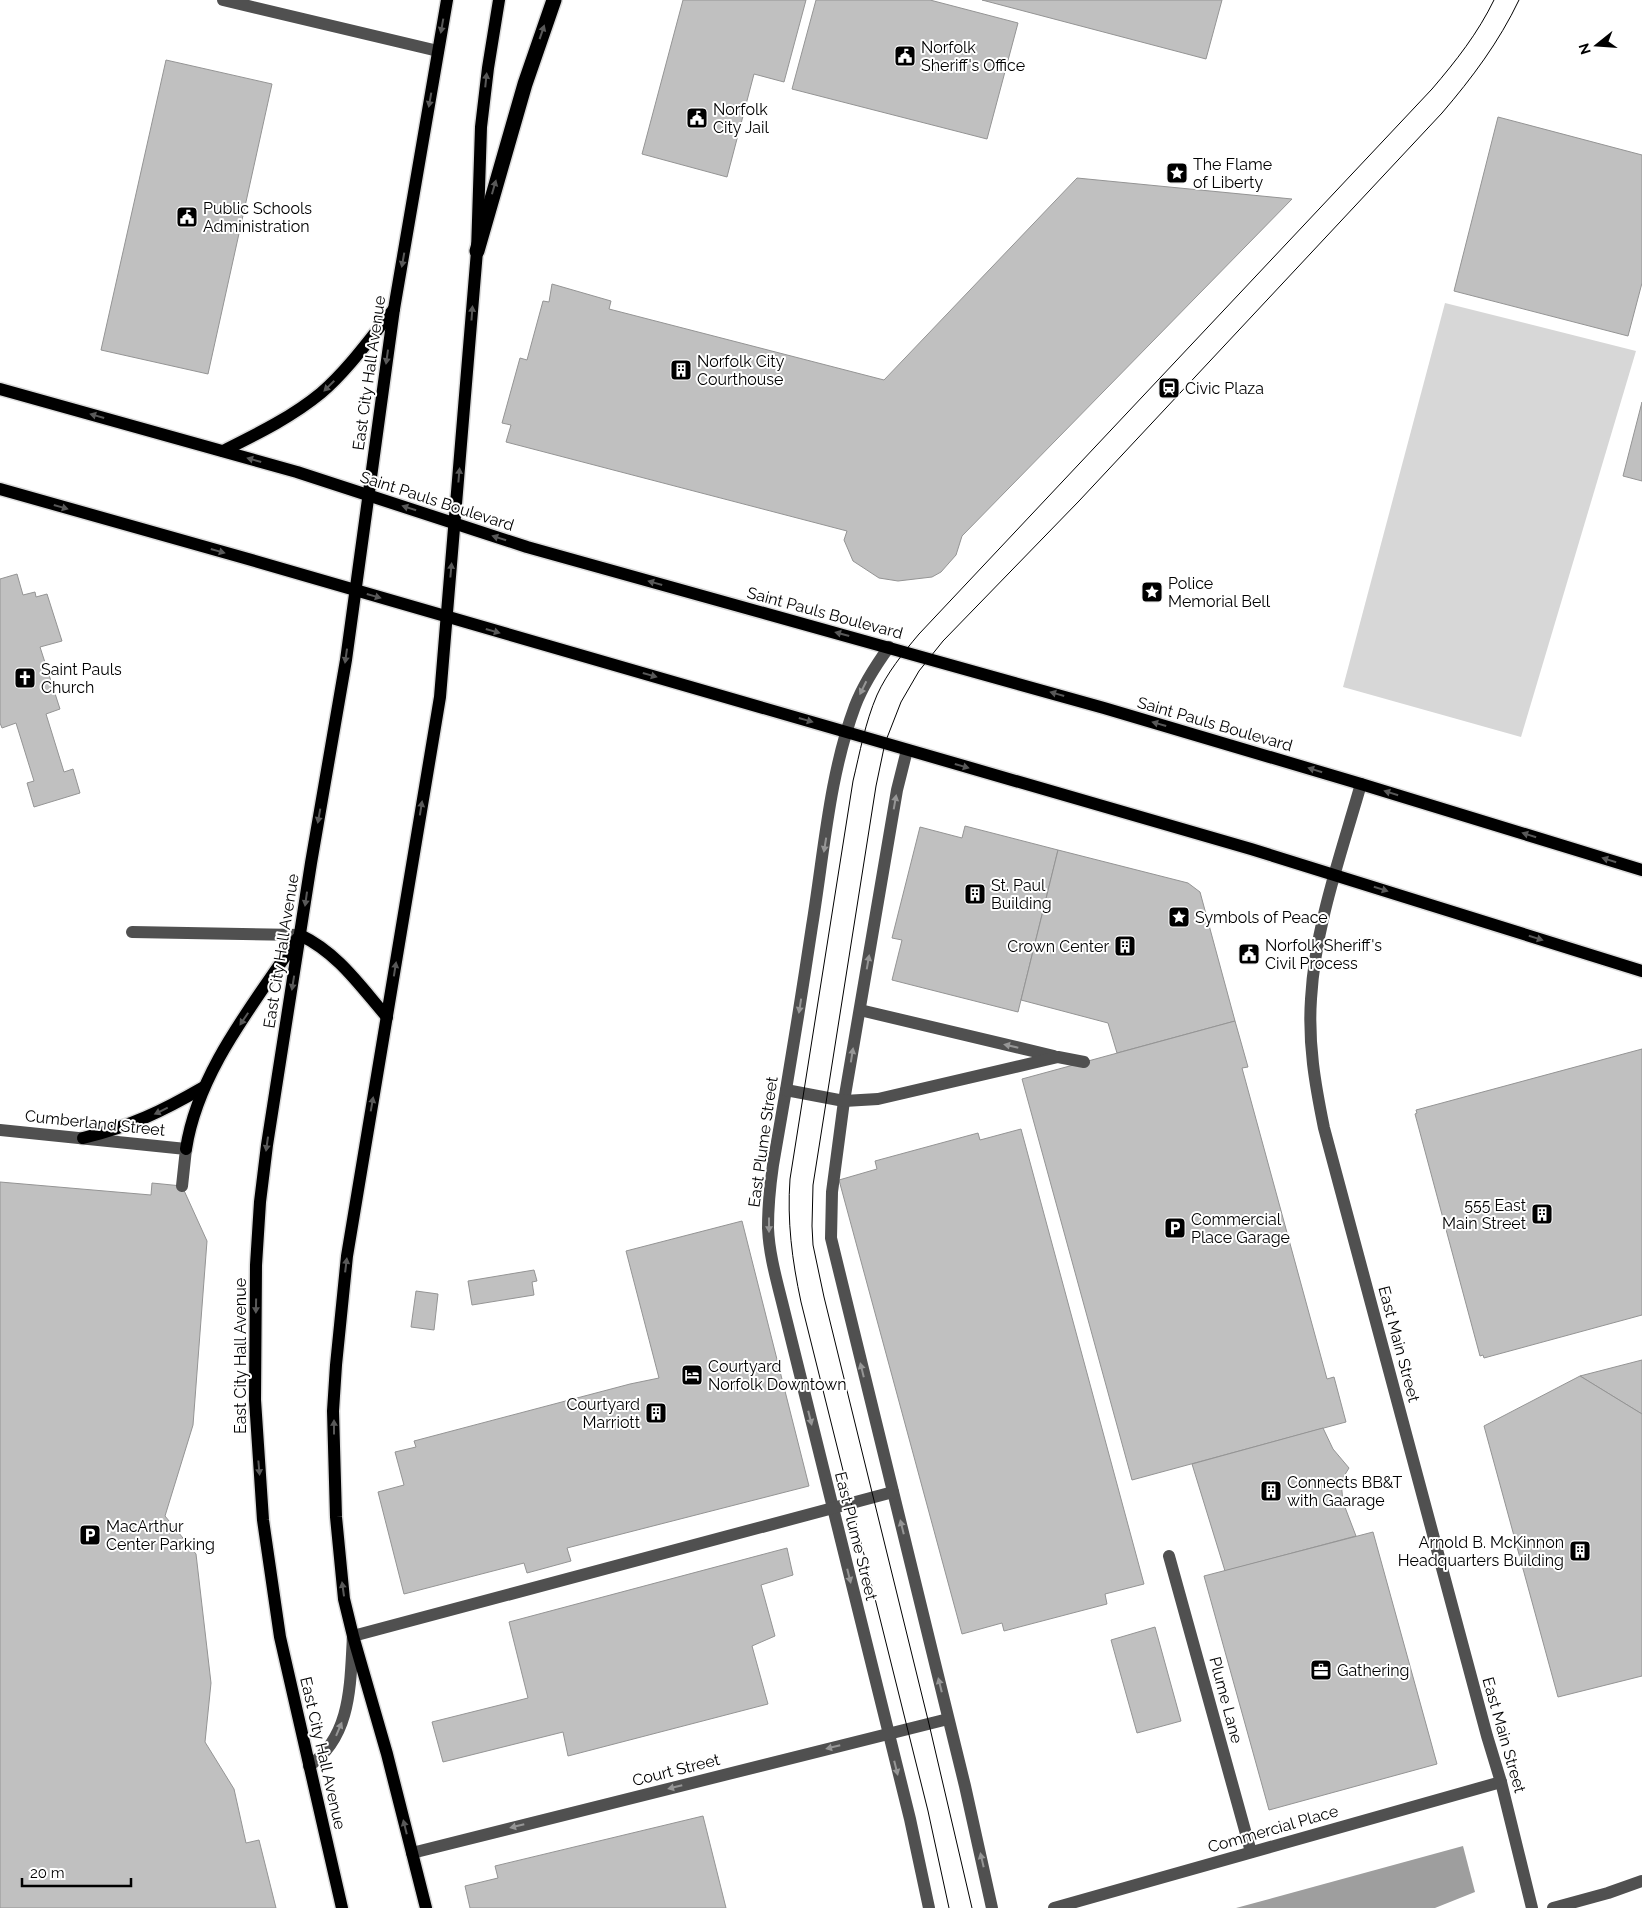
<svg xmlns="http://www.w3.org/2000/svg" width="1642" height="1908" font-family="Raleway,sans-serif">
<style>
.green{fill:#d7d7d7}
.water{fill:#9e9e9e}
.building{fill:#c0c0c0;stroke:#949494}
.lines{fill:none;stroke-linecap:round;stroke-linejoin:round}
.major-casing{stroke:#dbdbdb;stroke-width:15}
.highway-casing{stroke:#dbdbdb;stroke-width:18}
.minor{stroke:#505050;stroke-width:12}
.major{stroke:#000;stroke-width:12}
.highway{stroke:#000;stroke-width:15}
.tram{stroke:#000;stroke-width:1}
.oneway{fill:#595959}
.oneway2{fill:#969696}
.labels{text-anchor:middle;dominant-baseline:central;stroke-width:4;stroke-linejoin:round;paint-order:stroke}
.poi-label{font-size:16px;fill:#000;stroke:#fff;text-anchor:start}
.street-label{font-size:16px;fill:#000;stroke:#fff}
</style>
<rect width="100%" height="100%" fill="#fff"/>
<path class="green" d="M1445,303l191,48 -115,386 -178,-50z"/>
<path class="water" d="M1463,1846l12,46 -40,16h-199z"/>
<g class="building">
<path d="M683,0h123l-22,82 -30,-8 -27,103 -85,-23z"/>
<path d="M816,0h114l88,23 -31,116 -195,-50z"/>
<path d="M982,0h240l-16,59z"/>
<path d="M166,60l106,24 -64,290 -107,-24z"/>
<path d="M1498,117l144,38v128l-14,53 -174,-45z"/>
<path d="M1077,178l215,21 -330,337 -6,19 -15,17 -9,5 -34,4 -19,-3 -26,-17 -9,-21 3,-9 -341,-89 5,-17 -9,-2 18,-65 7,2 16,-59 6,1 3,-18 59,17 -2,8 275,71z"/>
<path d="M1642,402v79l-19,-5z"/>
<path d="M17,574l6,21 12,-3 1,5 11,-3 15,47 -22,6 20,62 -14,5 18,58 9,-3 7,24 -46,14 -7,-24 7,-2 -18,-58 -14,5 -2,-5v-144z"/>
<path d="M965,826l93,24 -40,162 -126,-32 10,-40 -10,-2 28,-111 42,11z"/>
<path d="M1058,850l130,33 12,9 35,129 -118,32 -9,-30 -87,-23z"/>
<path d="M1235,1021l13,46 -6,1 85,311 7,-2 12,45 -214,58 -110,-401z"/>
<path d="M1642,1049v266l-158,43 -1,-3 -3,1 -65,-242 2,-1 -1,-3z"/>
<path d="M1021,1129l123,455 -39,10 2,10 -103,27 -2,-8 -40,11 -123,-454 38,-11 -2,-8 103,-28 2,7z"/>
<path d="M0,1182l151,13 1,-12 30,3 25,55 -14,184 -28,91 31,38 15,129 -6,59 29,47 12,54 13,-3 17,68h-276z"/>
<path d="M742,1221l67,265 -242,62 4,13 -44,12 -3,-10 -120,31 -26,-102 26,-7 -9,-33 21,-5 -2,-6 216,-57 29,-6 -33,-127z"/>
<path d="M534,1270l3,11 -5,1 2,13 -62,10 -4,-24z"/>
<path d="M416,1291l22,3 -4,36 -23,-3z"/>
<path d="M1642,1360v54l-62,-38z"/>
<path d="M1580,1376l62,38v262l-84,21 -74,-271z"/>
<path d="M1323,1428l10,21 16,19 -8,13 2,21 13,34 -131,35 -33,-107z"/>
<path d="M1373,1532l64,232 -168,46 -65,-234z"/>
<path d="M787,1548l6,27 -32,10 14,51 -23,10 16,58 -200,52 -5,-24 -120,30 -11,-40 96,-24 -19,-76z"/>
<path d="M1155,1627l26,94 -44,12 -26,-93z"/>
<path d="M703,1816l23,92h-256l-5,-22 33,-8 -3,-12z"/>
</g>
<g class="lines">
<g class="major-casing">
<g id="major">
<path d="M0,389l297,83 230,75 577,161 257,76 281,86"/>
<path d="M223,451c34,-17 69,-34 98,-58 27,-23 51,-57 73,-84"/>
<path d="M0,489l241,68 1010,292 391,122"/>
<path d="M300,935c38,18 60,51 87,82"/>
<path d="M83,1138c48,-12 78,-26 121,-51"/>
<path d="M186,1149c12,-78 68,-145 111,-210"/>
<path d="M342,1908l-62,-271 -17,-117 -8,-120 1,-135 4,-63 7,-57 44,-282 35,-203 48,-351 53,-309"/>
<path d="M426,1908l-39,-154 -34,-118 -9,-37 -8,-82 -3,-106 3,-46 11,-109 93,-559 37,-446 4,-124 7,-59 11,-68"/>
</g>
</g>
<g class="highway-casing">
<path id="highway" d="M477,251l48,-167 29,-84"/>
</g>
<g class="minor">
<path d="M223,0l215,51"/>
<path d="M889,647c-13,18 -26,38 -34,59 -26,70 -31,147 -43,220 -12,80 -25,160 -39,239 -3,21 -5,42 -5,63 1,25 8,50 14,74l128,517 19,89"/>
<path d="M907,750l-10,40 -53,311 -12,91 -1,46 134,548 27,122"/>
<path d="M1361,784c-20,70 -46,142 -50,215 -3,45 4,85 13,129l163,608 14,46 31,126"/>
<path d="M132,932l168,3"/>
<path d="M860,1010l194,46"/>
<path d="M786,1090l58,11 34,-2 180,-42 26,5"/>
<path d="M0,1130l186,19 -4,37"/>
<path d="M1169,1556l82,296"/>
<path d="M309,1766c43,-30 41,-82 44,-130l540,-144"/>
<path d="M412,1853l536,-134"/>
<path d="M1054,1908l447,-126"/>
<path d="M1553,1908l55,-15 34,-12"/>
</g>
<use href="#major" class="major"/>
<use href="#highway" class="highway"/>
<g class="tram">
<path d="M949,1908l-21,-97 -127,-509c-9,-42 -14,-81 -11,-123l63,-398c7,-29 12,-58 24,-86 10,-22 26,-42 42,-61l513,-545c24,-28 46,-56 62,-89"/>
<path d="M972,1908l-43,-184 -105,-427 -11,-52 -1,-19 1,-41 63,-399 9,-43 16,-41 18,-31 24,-30 136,-140 363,-388c30,-35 57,-71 77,-113"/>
</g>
</g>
<defs><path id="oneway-solid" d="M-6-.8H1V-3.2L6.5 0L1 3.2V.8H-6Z" transform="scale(1.25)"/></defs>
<g class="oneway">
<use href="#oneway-solid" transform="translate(442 26) rotate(100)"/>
<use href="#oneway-solid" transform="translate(542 32) rotate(-71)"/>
<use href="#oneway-solid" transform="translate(486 80) rotate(-84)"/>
<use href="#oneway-solid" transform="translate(430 100) rotate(100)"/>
<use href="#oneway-solid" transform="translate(494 187) rotate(-74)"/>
<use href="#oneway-solid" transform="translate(403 260) rotate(100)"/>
<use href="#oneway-solid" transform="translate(472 313) rotate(-86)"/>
<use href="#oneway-solid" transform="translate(387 357) rotate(98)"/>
<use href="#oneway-solid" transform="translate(329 386) rotate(135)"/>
<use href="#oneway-solid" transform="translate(97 416) rotate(-164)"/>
<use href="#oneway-solid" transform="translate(254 460) rotate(-164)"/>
<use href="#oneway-solid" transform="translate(459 475) rotate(-85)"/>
<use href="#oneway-solid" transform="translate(61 507) rotate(16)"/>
<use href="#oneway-solid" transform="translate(409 508) rotate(-162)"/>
<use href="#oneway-solid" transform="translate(499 538) rotate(-162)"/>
<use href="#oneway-solid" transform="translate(218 551) rotate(16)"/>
<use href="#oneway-solid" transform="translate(451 570) rotate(-85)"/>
<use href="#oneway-solid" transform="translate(655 583) rotate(-164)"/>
<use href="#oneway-solid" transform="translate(374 596) rotate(16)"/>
<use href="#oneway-solid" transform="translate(493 631) rotate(16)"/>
<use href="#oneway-solid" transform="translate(842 634) rotate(-165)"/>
<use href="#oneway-solid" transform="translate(346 656) rotate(98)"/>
<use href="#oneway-solid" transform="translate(650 675) rotate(16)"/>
<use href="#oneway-solid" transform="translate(1057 694) rotate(-164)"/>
<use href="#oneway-solid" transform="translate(806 720) rotate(16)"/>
<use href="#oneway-solid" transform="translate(1159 724) rotate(-164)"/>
<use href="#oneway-solid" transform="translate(962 766) rotate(16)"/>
<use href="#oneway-solid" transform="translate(1315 770) rotate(-163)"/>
<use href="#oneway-solid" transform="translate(1391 793) rotate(-163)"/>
<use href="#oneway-solid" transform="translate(421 808) rotate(-81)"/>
<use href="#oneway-solid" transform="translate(319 816) rotate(100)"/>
<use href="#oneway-solid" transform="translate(1529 835) rotate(-163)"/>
<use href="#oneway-solid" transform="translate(1609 860) rotate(-163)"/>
<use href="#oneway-solid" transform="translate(1381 889) rotate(17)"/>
<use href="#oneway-solid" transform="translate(306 899) rotate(98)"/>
<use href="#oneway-solid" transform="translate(1536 938) rotate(17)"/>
<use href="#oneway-solid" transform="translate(395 969) rotate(-81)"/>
<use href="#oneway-solid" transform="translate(293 983) rotate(99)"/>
<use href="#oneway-solid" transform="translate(244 1019) rotate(124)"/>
<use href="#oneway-solid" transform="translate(372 1104) rotate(-80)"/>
<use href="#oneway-solid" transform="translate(161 1111) rotate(154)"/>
<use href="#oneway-solid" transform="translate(267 1144) rotate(98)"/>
<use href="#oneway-solid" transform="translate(346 1265) rotate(-83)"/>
<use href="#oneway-solid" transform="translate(256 1306) rotate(91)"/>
<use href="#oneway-solid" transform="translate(334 1427) rotate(-90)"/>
<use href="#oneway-solid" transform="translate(259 1468) rotate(85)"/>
<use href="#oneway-solid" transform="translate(343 1589) rotate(-98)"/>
<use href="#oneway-solid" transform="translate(405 1827) rotate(-104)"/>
</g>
<g class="oneway2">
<use href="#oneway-solid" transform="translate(863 688) rotate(116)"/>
<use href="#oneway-solid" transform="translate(895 802) rotate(-80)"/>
<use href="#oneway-solid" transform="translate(825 845) rotate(99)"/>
<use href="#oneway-solid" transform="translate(868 962) rotate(-80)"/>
<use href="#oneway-solid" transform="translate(800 1006) rotate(99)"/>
<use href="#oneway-solid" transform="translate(1011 1046) rotate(-167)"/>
<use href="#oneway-solid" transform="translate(852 1055) rotate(-81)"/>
<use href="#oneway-solid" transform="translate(769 1225) rotate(90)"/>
<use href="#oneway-solid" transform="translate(862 1370) rotate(-104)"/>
<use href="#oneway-solid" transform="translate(810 1418) rotate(76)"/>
<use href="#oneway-solid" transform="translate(902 1527) rotate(-104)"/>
<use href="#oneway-solid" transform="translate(849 1576) rotate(76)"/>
<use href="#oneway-solid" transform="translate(940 1685) rotate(-104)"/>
<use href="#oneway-solid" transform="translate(339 1729) rotate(-67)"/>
<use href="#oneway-solid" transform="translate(833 1747) rotate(166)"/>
<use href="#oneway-solid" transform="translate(896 1768) rotate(76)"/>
<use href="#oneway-solid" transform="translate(675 1787) rotate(166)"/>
<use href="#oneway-solid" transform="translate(517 1826) rotate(166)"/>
<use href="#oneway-solid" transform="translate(982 1860) rotate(-103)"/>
</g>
<defs>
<g id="civic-square" transform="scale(1.125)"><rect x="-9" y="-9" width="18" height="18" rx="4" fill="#000" stroke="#fff"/><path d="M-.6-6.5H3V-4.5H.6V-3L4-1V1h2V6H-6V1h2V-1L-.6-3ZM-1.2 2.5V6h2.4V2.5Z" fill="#fff"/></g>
<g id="sight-square" transform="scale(1.125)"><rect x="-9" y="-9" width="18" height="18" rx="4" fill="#000" stroke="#fff"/><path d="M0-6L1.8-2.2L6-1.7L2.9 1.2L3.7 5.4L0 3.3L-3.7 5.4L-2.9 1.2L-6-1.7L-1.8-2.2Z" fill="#fff"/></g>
<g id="building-square" transform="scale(1.125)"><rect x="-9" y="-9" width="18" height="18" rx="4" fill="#000" stroke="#fff"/><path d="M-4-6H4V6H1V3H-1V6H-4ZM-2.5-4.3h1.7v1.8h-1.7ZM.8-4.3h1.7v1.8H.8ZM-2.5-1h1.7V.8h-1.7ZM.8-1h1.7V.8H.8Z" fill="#fff"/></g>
<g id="station-square" transform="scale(1.125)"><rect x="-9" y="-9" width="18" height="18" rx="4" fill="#000" stroke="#fff"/><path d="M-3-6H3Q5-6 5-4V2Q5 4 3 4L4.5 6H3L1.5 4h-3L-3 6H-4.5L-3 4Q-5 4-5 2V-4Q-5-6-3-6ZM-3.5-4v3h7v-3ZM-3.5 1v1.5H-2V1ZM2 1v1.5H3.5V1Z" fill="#fff"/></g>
<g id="church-square" transform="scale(1.125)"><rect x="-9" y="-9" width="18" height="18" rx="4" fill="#000" stroke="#fff"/><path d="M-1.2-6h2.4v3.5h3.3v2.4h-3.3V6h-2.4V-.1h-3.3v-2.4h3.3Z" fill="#fff"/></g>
<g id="parking-square" transform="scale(1.125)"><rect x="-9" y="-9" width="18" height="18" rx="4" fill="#000" stroke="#fff"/><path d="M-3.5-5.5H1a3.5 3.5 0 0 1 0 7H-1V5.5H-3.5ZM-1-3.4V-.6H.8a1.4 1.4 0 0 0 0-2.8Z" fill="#fff"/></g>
<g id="hotel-square" transform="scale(1.125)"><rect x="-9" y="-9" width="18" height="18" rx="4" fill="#000" stroke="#fff"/><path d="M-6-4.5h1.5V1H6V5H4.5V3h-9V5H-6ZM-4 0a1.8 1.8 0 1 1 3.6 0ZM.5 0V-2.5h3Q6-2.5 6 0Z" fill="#fff"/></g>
<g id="office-square" transform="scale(1.125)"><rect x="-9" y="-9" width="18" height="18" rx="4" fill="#000" stroke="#fff"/><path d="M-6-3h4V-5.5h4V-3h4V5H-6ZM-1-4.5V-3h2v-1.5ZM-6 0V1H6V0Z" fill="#fff"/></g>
</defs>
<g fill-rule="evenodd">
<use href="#civic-square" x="905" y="56"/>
<use href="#civic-square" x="697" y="118"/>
<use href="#sight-square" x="1177" y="173"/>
<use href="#civic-square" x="187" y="217"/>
<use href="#building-square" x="681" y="370"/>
<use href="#station-square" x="1169" y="388"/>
<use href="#sight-square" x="1152" y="592"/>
<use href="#church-square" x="25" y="678"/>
<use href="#building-square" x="975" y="894"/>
<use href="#sight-square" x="1179" y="917"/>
<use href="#building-square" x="1125" y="946"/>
<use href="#civic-square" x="1249" y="954"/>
<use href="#building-square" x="1542" y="1214"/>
<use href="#parking-square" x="1175" y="1228"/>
<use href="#hotel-square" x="692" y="1375"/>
<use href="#building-square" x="656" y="1413"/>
<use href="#building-square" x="1271" y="1491"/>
<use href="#parking-square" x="90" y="1535"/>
<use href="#building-square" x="1580" y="1551"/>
<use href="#office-square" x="1321" y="1670"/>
</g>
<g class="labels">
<g class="poi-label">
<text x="921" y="47">Norfolk<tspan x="921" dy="18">Sheriff's Office</tspan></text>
<text x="713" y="109">Norfolk<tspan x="713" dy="18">City Jail</tspan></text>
<text x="1193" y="164">The Flame<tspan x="1193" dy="18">of Liberty</tspan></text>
<text x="203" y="208">Public Schools<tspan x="203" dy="18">Administration</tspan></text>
<text x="697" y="361">Norfolk City<tspan x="697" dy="18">Courthouse</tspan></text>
<text x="1185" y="388">Civic Plaza</text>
<text x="1168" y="583">Police<tspan x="1168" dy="18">Memorial Bell</tspan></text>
<text x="41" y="669">Saint Pauls<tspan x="41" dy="18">Church</tspan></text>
<text x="991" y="885">St. Paul<tspan x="991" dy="18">Building</tspan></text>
<text x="1195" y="917">Symbols of Peace</text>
<text x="1265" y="945">Norfolk Sheriff's<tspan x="1265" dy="18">Civil Process</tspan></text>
<text x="1109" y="946" text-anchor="end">Crown Center</text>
<text x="1526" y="1205" text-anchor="end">555 East<tspan x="1526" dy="18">Main Street</tspan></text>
<text x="1191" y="1219">Commercial<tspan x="1191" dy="18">Place Garage</tspan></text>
<text x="708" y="1366">Courtyard<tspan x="708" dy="18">Norfolk Downtown</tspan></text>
<text x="640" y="1404" text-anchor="end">Courtyard<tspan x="640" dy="18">Marriott</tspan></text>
<text x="1287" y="1482">Connects BB&amp;T<tspan x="1287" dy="18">with Gaarage</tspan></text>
<text x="106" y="1526">MacArthur<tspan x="106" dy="18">Center Parking</tspan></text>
<text x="1564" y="1542" text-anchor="end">Arnold B. McKinnon<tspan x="1564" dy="18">Headquarters Building</tspan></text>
<text x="1337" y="1670">Gathering</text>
</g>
<g class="street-label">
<text transform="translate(369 373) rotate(-82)">East City Hall Avenue</text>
<text transform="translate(437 501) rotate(18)">Saint Pauls Boulevard</text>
<text transform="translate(825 613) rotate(15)">Saint Pauls Boulevard</text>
<text transform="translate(1215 724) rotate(16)">Saint Pauls Boulevard</text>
<text transform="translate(281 951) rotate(-81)">East City Hall Avenue</text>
<text transform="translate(95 1123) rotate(6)">Cumberland Street</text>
<text transform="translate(763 1142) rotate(-82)">East Plume Street</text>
<text transform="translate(1399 1344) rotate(75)">East Main Street</text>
<text transform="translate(240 1356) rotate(-90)">East City Hall Avenue</text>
<text transform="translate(856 1536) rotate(76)">East Plume Street</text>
<text transform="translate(1226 1700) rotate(75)">Plume Lane</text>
<text transform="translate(1504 1735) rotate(74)">East Main Street</text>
<text transform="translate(323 1753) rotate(77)">East City Hall Avenue</text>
<text transform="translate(676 1770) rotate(-14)">Court Street</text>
<text transform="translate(1273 1829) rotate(-16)">Commercial Place</text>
</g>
</g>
<g transform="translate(1597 45) rotate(253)" stroke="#ffffff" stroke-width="4" paint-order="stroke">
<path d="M0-4L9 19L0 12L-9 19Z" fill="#000000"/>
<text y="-8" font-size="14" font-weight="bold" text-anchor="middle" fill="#000000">N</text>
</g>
<path d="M22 1878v8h109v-8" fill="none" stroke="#000000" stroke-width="2.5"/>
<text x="30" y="1878" font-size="15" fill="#000000" stroke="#ffffff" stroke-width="4" paint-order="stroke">20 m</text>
</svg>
